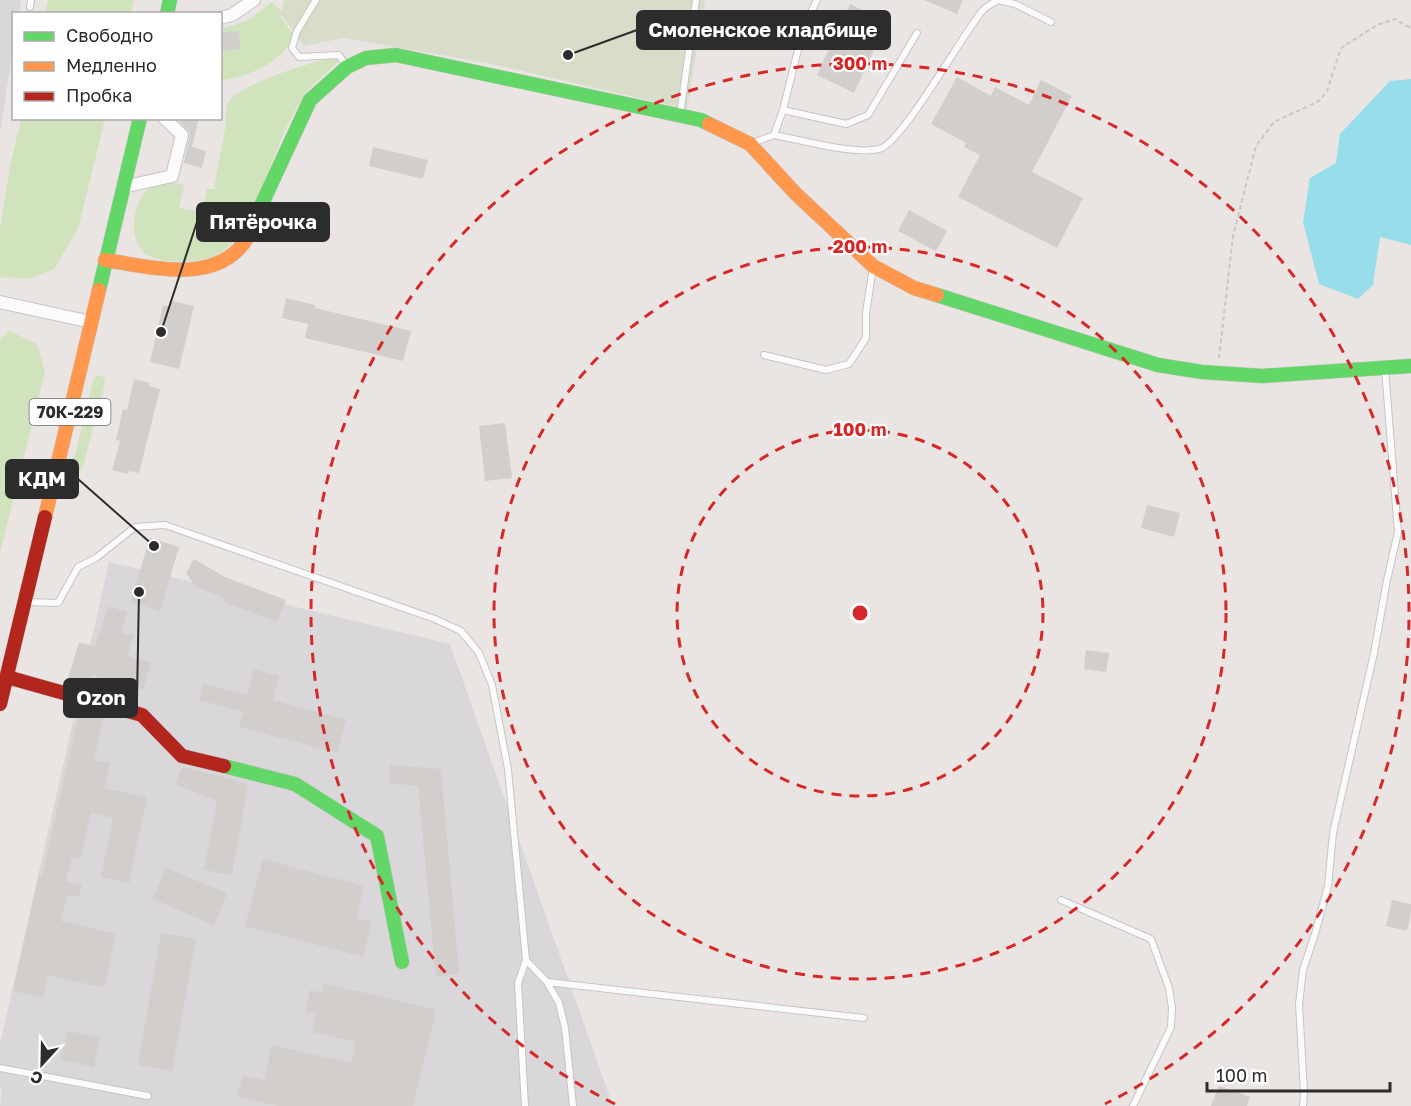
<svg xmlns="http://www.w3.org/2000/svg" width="1411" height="1106" font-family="'Golos Text',sans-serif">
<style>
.industrial{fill:#d9d7d9}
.green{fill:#d1e3bc}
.cemetery{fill:#d8ddca}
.water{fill:#97ddea}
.building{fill:#d1cecb}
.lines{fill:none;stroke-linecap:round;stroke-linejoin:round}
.lane-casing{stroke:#c6c4c5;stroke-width:8}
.street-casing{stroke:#c6c4c5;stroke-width:14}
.fast-casing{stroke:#c6c4c5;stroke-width:15}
.slow-casing{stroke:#c6c4c5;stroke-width:15}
.jam-casing{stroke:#c6c4c5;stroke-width:15}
.path{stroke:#c7c7c6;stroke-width:2;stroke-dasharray:4.5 3;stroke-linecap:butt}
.lane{stroke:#fcfbfb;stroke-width:6}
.street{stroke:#fcfbfb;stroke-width:12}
.fast{stroke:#63d668;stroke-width:14}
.slow{stroke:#ff974d;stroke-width:14}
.jam{stroke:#b3261e;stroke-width:14}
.ring{fill:none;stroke:#d62828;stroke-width:3;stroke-dasharray:10 8}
.labels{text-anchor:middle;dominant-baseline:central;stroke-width:4.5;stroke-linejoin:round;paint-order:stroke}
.shield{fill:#fff;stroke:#6b6b6b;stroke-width:1.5}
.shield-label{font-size:16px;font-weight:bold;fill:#2c2c2c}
.centre{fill:#d62828;stroke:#fff;stroke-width:3}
.ring-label{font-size:18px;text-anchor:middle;font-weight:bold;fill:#d62828;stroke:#fff;stroke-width:4.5;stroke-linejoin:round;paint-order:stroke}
.leader{fill:none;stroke:#2c2c2c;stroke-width:2}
.callout-dot{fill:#2c2c2c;stroke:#fff;stroke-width:2}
.callout{fill:#2c2c2c;stroke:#2c2c2c;stroke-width:2}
.callout-label{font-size:20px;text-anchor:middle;font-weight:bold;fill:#fff}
</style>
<rect width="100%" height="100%" fill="#eae5e2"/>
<g class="industrial">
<path d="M0,0h21l-2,13 -5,1 -1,35 -13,83z"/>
<path d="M109,562l341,82 163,462h-613l2,-17 -2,-1v-44z"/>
</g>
<g class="green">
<path d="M48,0h86l-3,13h-86z"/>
<path d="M272,2l9,9v6l12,17c-5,26 -48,45 -72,46l-1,-51 27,-8z"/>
<path d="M333,57l8,2 -34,32 -11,18 -9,17 -45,107c-8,8 -17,19 -28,23 -19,7 -62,10 -74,-8 -13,-19 -4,-57 17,-65 9,-3 18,0 27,2l-5,23 23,4 5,-23h7c3,-20 7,-39 11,-59 1,-8 0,-20 3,-27 8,-18 85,-41 105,-46z"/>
<path d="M21,119h84l-27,110 -24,40 -24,10 -30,-2v-48l10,-63z"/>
<path d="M9,331l28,13 8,28 -45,181v-213z"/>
<path d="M100,375l4,3 1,5 -22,84 -3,4h-4l-3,-7 20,-84 3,-4z"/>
</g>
<path class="cemetery" d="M284,0h421l-18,109 -200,-46 -143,-25 -40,8 -23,-32z"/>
<path class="water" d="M1411,79v166l-31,-8 -7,48 -15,14 -39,-15 -16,-62 7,-44 26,-15 4,-29 50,-53z"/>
<g class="building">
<path d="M924,0h39l-6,14z"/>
<path d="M850,4l37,18 -33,71 -37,-18z"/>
<path d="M239,31l1,18 -20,2v-18z"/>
<path d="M957,77l34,19 4,-9 34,18 12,-25 31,16 -40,76 51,26 -26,50 -99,-51 22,-42 -16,-8 2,-4 -35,-19z"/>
<path d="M177,118h22l-7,29 14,4 -4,17 -18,-5 6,-30z"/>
<path d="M373,147l55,13 -5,19 -54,-13z"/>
<path d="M909,210l38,21 -11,20 -38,-20z"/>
<path d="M286,298l29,7v3l96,23 -8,30 -98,-23 3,-14 -26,-6z"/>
<path d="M171,301l23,5 -15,63 -29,-7 13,-57 6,1z"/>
<path d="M134,379l16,4 -1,3 11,3 -21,84 -10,-2 -1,3 -16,-4 8,-29 -4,-1 7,-31 4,1z"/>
<path d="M505,423l7,55 -27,3 -6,-55z"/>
<path d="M1147,505l33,8 -6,24 -33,-9z"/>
<path d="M150,538l29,9 -19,64 -30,-9z"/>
<path d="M194,559l31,18 61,23 -9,22 -53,-20 1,-4 -29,-11 -10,-14z"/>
<path d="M108,606l19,6 -6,20 13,4 -7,20 24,7 -8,27 -51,-15 -3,10 -21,-7 11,-36 16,5z"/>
<path d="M1086,650l23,3 -3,19 -22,-3z"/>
<path d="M254,669l25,7 -6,24 73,20 -9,33 -98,-26 5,-15 -45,-12 4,-16 44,11z"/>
<path d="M80,708l24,7 -10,45 16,3 -6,25 43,9 -18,86 -28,-6 12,-59 -22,-5 -11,47 -8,-2 -6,23 16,4 -3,12 -12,-2 -6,26 55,13 -12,54 -56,-13 -5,23 -30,-7 26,-116 3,1z"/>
<path d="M390,765l51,4 18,204 -23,4 -18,-191 -29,-3z"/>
<path d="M182,767l50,12 16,7 -16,89 -28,-5 13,-69 -42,-17z"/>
<path d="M263,859l101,27 -8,32 16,4 -9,35 -118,-31z"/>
<path d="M166,868l61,25 -13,32 -61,-26z"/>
<path d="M1392,900l19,4v10l-4,17 -21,-5z"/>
<path d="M161,933l35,6 -24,132 -34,-6z"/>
<path d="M324,983l112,27 -23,96h-135l-41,-10 6,-21 21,5 8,-35 79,18 5,-21 -44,-10 4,-18 -11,-2 5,-22 12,3z"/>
<path d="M67,1031l33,6 -6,30 -33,-7z"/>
<path d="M1219,1086l31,11 -3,9h-36z"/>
</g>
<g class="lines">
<g class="lane-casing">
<g id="lane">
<path d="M316,0l-19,31 -5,17 7,9 40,-2 7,11"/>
<path d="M30,7l1,-7"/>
<path d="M783,110l21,-84 13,-26"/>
<path d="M680,115l16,-115"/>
<path d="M774,135c27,5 80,20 105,14 22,-4 84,-116 104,-139 4,-4 10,-7 15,-10l17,4 36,18"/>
<path d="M753,143l21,-8 9,-25 63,14 22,-9 49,-82"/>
<path d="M764,355l62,15 23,-6 17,-26v-25l7,-46"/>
<path d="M27,602l31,1 20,-36 18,-9 39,-31 30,-2 270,94 26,12 18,22 13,32 16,84 18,191 -8,23 7,123"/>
<path d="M1061,900l90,39 18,49 3,20 -1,19 -38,79"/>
<path d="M526,960l21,22 317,36"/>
<path d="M547,982l12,21 6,25 8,78"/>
<path d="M0,1068l148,28"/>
<path d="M1303,1106l1,-14 -5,-88 4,-34 12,-36 13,-48 5,-53 41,-180 13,-73 11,-48 -13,-163"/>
</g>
</g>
<g class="street-casing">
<g id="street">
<path d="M220,18l12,-3 22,-15"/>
<path d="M123,187l49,-11 10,-41 -18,-17"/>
<path d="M0,302l91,20"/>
</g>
</g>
<g class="fast-casing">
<g id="fast">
<path d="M167,14l3,-14"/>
<path d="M259,210l51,-110 37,-33 19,-9 30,-3 305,65 8,4"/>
<path d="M99,290l41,-172"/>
<path d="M937,295l221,70 44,7 60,4 149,-10"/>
<path d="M224,766l71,18 82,52 25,126"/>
</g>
</g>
<g class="slow-casing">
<g id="slow">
<path d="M709,124l41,20 45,49 78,73 41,22 23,7"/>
<path d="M105,260c43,6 106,25 138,-16 7,-9 11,-24 16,-34"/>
<path d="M45,517l54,-227"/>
</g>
</g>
<g class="jam-casing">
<g id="jam">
<path d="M7,677l135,38 40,41 42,10"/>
<path d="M0,704l45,-187"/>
</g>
</g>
<path class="path" d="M1219,358l14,-122 23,-90 18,-24 45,-21 8,-10 14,-43 36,-23 18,-6 16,9"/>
<use href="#lane" class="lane"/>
<use href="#street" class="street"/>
<use href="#fast" class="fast"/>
<use href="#slow" class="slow"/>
<use href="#jam" class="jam"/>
</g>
<g class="ring">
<circle cx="860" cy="613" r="183"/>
<circle cx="860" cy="613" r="366"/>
<path d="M615 1104A549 549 0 1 1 1105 1104"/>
</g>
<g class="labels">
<rect class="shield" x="29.5" y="399" width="81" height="26" rx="4.5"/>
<g class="shield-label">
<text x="70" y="412">70К-229</text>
</g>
</g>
<circle cx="860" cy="613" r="9" class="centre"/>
<g class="ring-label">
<text x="860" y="70">300 m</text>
<text x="860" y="253">200 m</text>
<text x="860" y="436">100 m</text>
</g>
<path class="leader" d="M568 55L637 30M161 332L197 222M154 546L78 479M139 592L137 698"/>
<g class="callout-dot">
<circle cx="568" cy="55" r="6"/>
<circle cx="161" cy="332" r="6"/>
<circle cx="154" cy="546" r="6"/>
<circle cx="139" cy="592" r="6"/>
</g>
<g class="callout">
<rect x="637" y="11" width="253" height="38" rx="6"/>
<rect x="197" y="203" width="132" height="38" rx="6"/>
<rect x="6" y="460" width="72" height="38" rx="6"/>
<rect x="64" y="679" width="73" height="38" rx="6"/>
</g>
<g class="callout-label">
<text x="763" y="37">Смоленское кладбище</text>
<text x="263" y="229">Пятёрочка</text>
<text x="42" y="486">КДМ</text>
<text x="101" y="705">Ozon</text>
</g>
<rect x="12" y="12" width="210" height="108" fill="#ffffff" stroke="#ababab" stroke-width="1.5"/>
<rect x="24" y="32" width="30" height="9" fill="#63d668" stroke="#ababab" stroke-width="1.5"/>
<text x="66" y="42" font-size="18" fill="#2c2c2c">Свободно</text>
<rect x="24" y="62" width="30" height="9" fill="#ff974d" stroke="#ababab" stroke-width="1.5"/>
<text x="66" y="72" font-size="18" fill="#2c2c2c">Медленно</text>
<rect x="24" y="92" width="30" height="9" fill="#b3261e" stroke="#ababab" stroke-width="1.5"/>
<text x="66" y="102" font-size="18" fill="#2c2c2c">Пробка</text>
<g transform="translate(42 1064) rotate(202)" stroke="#ffffff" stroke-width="4.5" paint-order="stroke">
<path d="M0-4.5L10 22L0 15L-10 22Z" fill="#2c2c2c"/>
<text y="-9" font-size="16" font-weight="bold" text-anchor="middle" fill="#2c2c2c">С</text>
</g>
<path d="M1207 1082v9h183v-9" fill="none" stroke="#2c2c2c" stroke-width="3"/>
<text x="1216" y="1082" font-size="18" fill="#2c2c2c" stroke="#ffffff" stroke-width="4.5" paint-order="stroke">100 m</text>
</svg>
